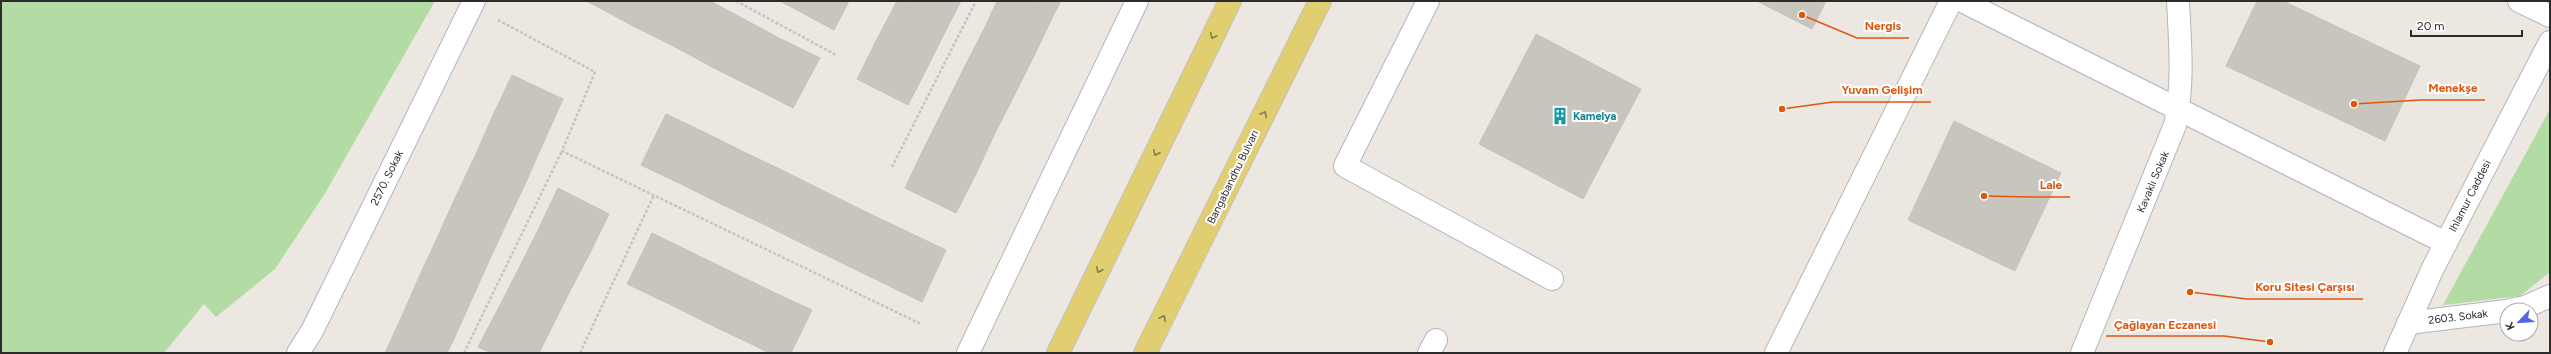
<svg xmlns="http://www.w3.org/2000/svg" width="2551" height="354" font-family="Figtree,sans-serif">
<style>
.green{fill:#b2dca3}
.building{fill:#c8c5be;stroke:#c7c3b9}
.lines{fill:none;stroke-linecap:round;stroke-linejoin:round}
.street-casing{stroke:#b3b5be;stroke-width:24}
.primary-casing{stroke:#c4c4c4;stroke-width:24}
.path{stroke:#c4c4c4;stroke-width:2.5;stroke-dasharray:3 2;stroke-linecap:butt}
.street{stroke:#fff;stroke-width:22}
.primary{stroke:#e1ce70;stroke-width:22}
.oneway{stroke:#867d4e}
.labels{text-anchor:middle;dominant-baseline:central;stroke-width:4;stroke-linejoin:round;paint-order:stroke}
.culture-label{font-size:11px;font-weight:bold;fill:#0d838f;stroke:#fff;text-anchor:start}
.street-label{font-size:11px;fill:#2c2c2c;stroke:#fff}
.leader{fill:none;stroke:#df570e;stroke-width:1.5}
.callout-dot{fill:#df570e;stroke:#fff;stroke-width:1.5}
.callout-label{font-size:12px;text-anchor:middle;font-weight:bold;fill:#df570e;stroke:#fff;stroke-width:4;stroke-linejoin:round;paint-order:stroke}
</style>
<rect width="100%" height="100%" fill="#ece7e0"/>
<g class="green">
<path d="M1,1h434l-111,194 -49,74 -59,48 -12,-13 -40,49h-163z"/>
<path d="M2550,109v163l-30,24 -77,9z"/>
</g>
<g class="building">
<path d="M586,1h12l-2,5z"/>
<path d="M598,1h51l-14,26 -39,-21z"/>
<path d="M649,1h49l-23,46 -40,-20z"/>
<path d="M698,1h12l30,16 -26,51 -39,-21z"/>
<path d="M780,1h19l-4,8z"/>
<path d="M799,1h50l-15,29 -39,-21z"/>
<path d="M897,1l51,25 -20,40 -51,-27z"/>
<path d="M898,1h63l-13,25z"/>
<path d="M997,1h31l26,13 -19,40 -51,-25z"/>
<path d="M1028,1h33l-7,13z"/>
<path d="M1757,1h69l-14,28z"/>
<path d="M2257,1h26l137,65 -35,75 -159,-75z"/>
<path d="M740,17l39,21 -25,50 -40,-20z"/>
<path d="M984,29l51,25 -20,40 -51,-26z"/>
<path d="M1536,34l105,55 -58,110 -104,-55z"/>
<path d="M779,38l41,20 -27,50 -39,-20z"/>
<path d="M877,39l51,27 -20,39 -51,-26z"/>
<path d="M964,68l51,26 -20,39 -51,-25z"/>
<path d="M512,75l51,24 -18,40 -52,-24z"/>
<path d="M944,108l51,25 -19,41 -52,-26z"/>
<path d="M666,114l40,19 -25,51 -40,-19z"/>
<path d="M493,115l52,24 -18,41 -52,-24z"/>
<path d="M1954,121l107,52 -46,98 -107,-51z"/>
<path d="M706,133l40,20 -25,51 -40,-20z"/>
<path d="M924,148l52,26 -20,39 -51,-25z"/>
<path d="M746,153l40,19 -25,51 -40,-19z"/>
<path d="M475,156l52,24 -19,40 -52,-24z"/>
<path d="M786,172l40,20 -25,51 -40,-20z"/>
<path d="M558,188l51,26 -19,39 -51,-25z"/>
<path d="M826,192l40,20 -24,51 -41,-20z"/>
<path d="M456,196l52,24 -19,41 -51,-25z"/>
<path d="M866,212l40,19 -25,51 -39,-19z"/>
<path d="M539,228l51,25 -21,40 -50,-25z"/>
<path d="M906,231l40,19 -24,52 -41,-20z"/>
<path d="M652,233l39,19 -24,51 -40,-19z"/>
<path d="M438,236l51,25 -18,40 -52,-24z"/>
<path d="M691,252l41,20 -25,51 -40,-20z"/>
<path d="M519,268l50,25 -20,40 -50,-26z"/>
<path d="M732,272l39,19 -24,51 -40,-19z"/>
<path d="M419,277l52,24 -18,40 -52,-23z"/>
<path d="M771,291l41,19 -21,43h-22l-22,-11z"/>
<path d="M499,307l50,26 -10,20h-48l-13,-6z"/>
<path d="M401,318l52,23 -6,12h-62z"/>
</g>
<g class="lines">
<g class="street-casing">
<g id="street">
<path d="M1428,1l-83,165 207,113"/>
<path d="M1962,1l484,242"/>
<path d="M2519,1l31,15"/>
<path d="M2510,310l15,-3 25,-11"/>
<path d="M2408,323l99,-12"/>
<path d="M298,353l14,-22 162,-330"/>
<path d="M968,353l169,-352"/>
<path d="M1429,353l7,-13"/>
<path d="M1776,353l175,-352"/>
<path d="M2082,353l93,-228c9,-42 5,-82 3,-124"/>
<path d="M2395,353l38,-85 117,-226"/>
</g>
</g>
<g class="primary-casing">
<g id="primary">
<path d="M1058,353l172,-352"/>
<path d="M1145,353l175,-352"/>
</g>
</g>
<g class="path">
<path d="M736,1l100,54"/>
<path d="M498,20l97,52 -33,79 359,173"/>
<path d="M892,167l84,-166"/>
<path d="M464,353l98,-202"/>
<path d="M580,353l74,-158"/>
</g>
<use href="#street" class="street"/>
<use href="#primary" class="primary"/>
</g>
<defs><path id="oneway-chevron" d="M-2-3.5L2.5 0L-2 3.5" fill="none" stroke-width="1.6" stroke-linecap="round" stroke-linejoin="round"/></defs>
<g class="oneway">
<use href="#oneway-chevron" transform="translate(1213 36) rotate(116)"/>
<use href="#oneway-chevron" transform="translate(1264 114) rotate(-64)"/>
<use href="#oneway-chevron" transform="translate(1156 153) rotate(116)"/>
<use href="#oneway-chevron" transform="translate(1099 270) rotate(116)"/>
<use href="#oneway-chevron" transform="translate(1163 318) rotate(-64)"/>
</g>
<defs>
<g id="building-bare" transform="scale(1.38)"><path d="M-4-6H4V6H1V3H-1V6H-4ZM-2.5-4.3h1.7v1.8h-1.7ZM.8-4.3h1.7v1.8H.8ZM-2.5-1h1.7V.8h-1.7ZM.8-1h1.7V.8H.8Z" fill="#0f9aa8" stroke="#fff" stroke-width="2.5" paint-order="stroke"/></g>
</defs>
<g fill-rule="evenodd">
<use href="#building-bare" x="1560" y="116"/>
</g>
<g class="labels">
<g class="culture-label">
<text x="1573" y="116">Kamelya</text>
</g>
<g class="street-label">
<text transform="translate(1233 177) rotate(-64)">Bangabandhu Bulvarı</text>
<text transform="translate(387 178) rotate(-64)">2570. Sokak</text>
<text transform="translate(2153 182) rotate(-67)">Kavaklı Sokak</text>
<text transform="translate(2470 196) rotate(-63)">Ihlamur Caddesi</text>
<text transform="translate(2458 317) rotate(-7)">2603. Sokak</text>
</g>
</g>
<path class="leader" d="M1802 15L1857 38H1909M2354 104L2420 100H2485M1782 109L1833 102H1931M1984 196L2032 197H2070M2190 292L2247 299H2363M2270 342L2224 336H2106"/>
<g class="callout-dot">
<circle cx="1802" cy="15" r="4"/>
<circle cx="2354" cy="104" r="4"/>
<circle cx="1782" cy="109" r="4"/>
<circle cx="1984" cy="196" r="4"/>
<circle cx="2190" cy="292" r="4"/>
<circle cx="2270" cy="342" r="4"/>
</g>
<g class="callout-label">
<text x="1883" y="30">Nergis</text>
<text x="2453" y="92">Menekşe</text>
<text x="1882" y="94">Yuvam Gelişim</text>
<text x="2051" y="189">Lale</text>
<text x="2305" y="291">Koru Sitesi Çarşısı</text>
<text x="2165" y="329">Çağlayan Eczanesi</text>
</g>
<rect width="2551" height="354" fill="none" stroke="#2c2c2c" stroke-width="4"/>
<g transform="translate(2519 322) rotate(245)"><circle r="19" fill="#ffffff" stroke="#ababab"/>
<path d="M0-3L7 15L0 10L-7 15Z" fill="#5364e5"/>
<text y="-6" font-size="11" font-weight="bold" text-anchor="middle" fill="#2c2c2c">K</text>
</g>
<path d="M2411 30v6h111v-6" fill="none" stroke="#2c2c2c" stroke-width="2"/>
<text x="2417" y="30" font-size="12" fill="#2c2c2c" stroke="#ffffff" stroke-width="3" paint-order="stroke">20 m</text>
</svg>
